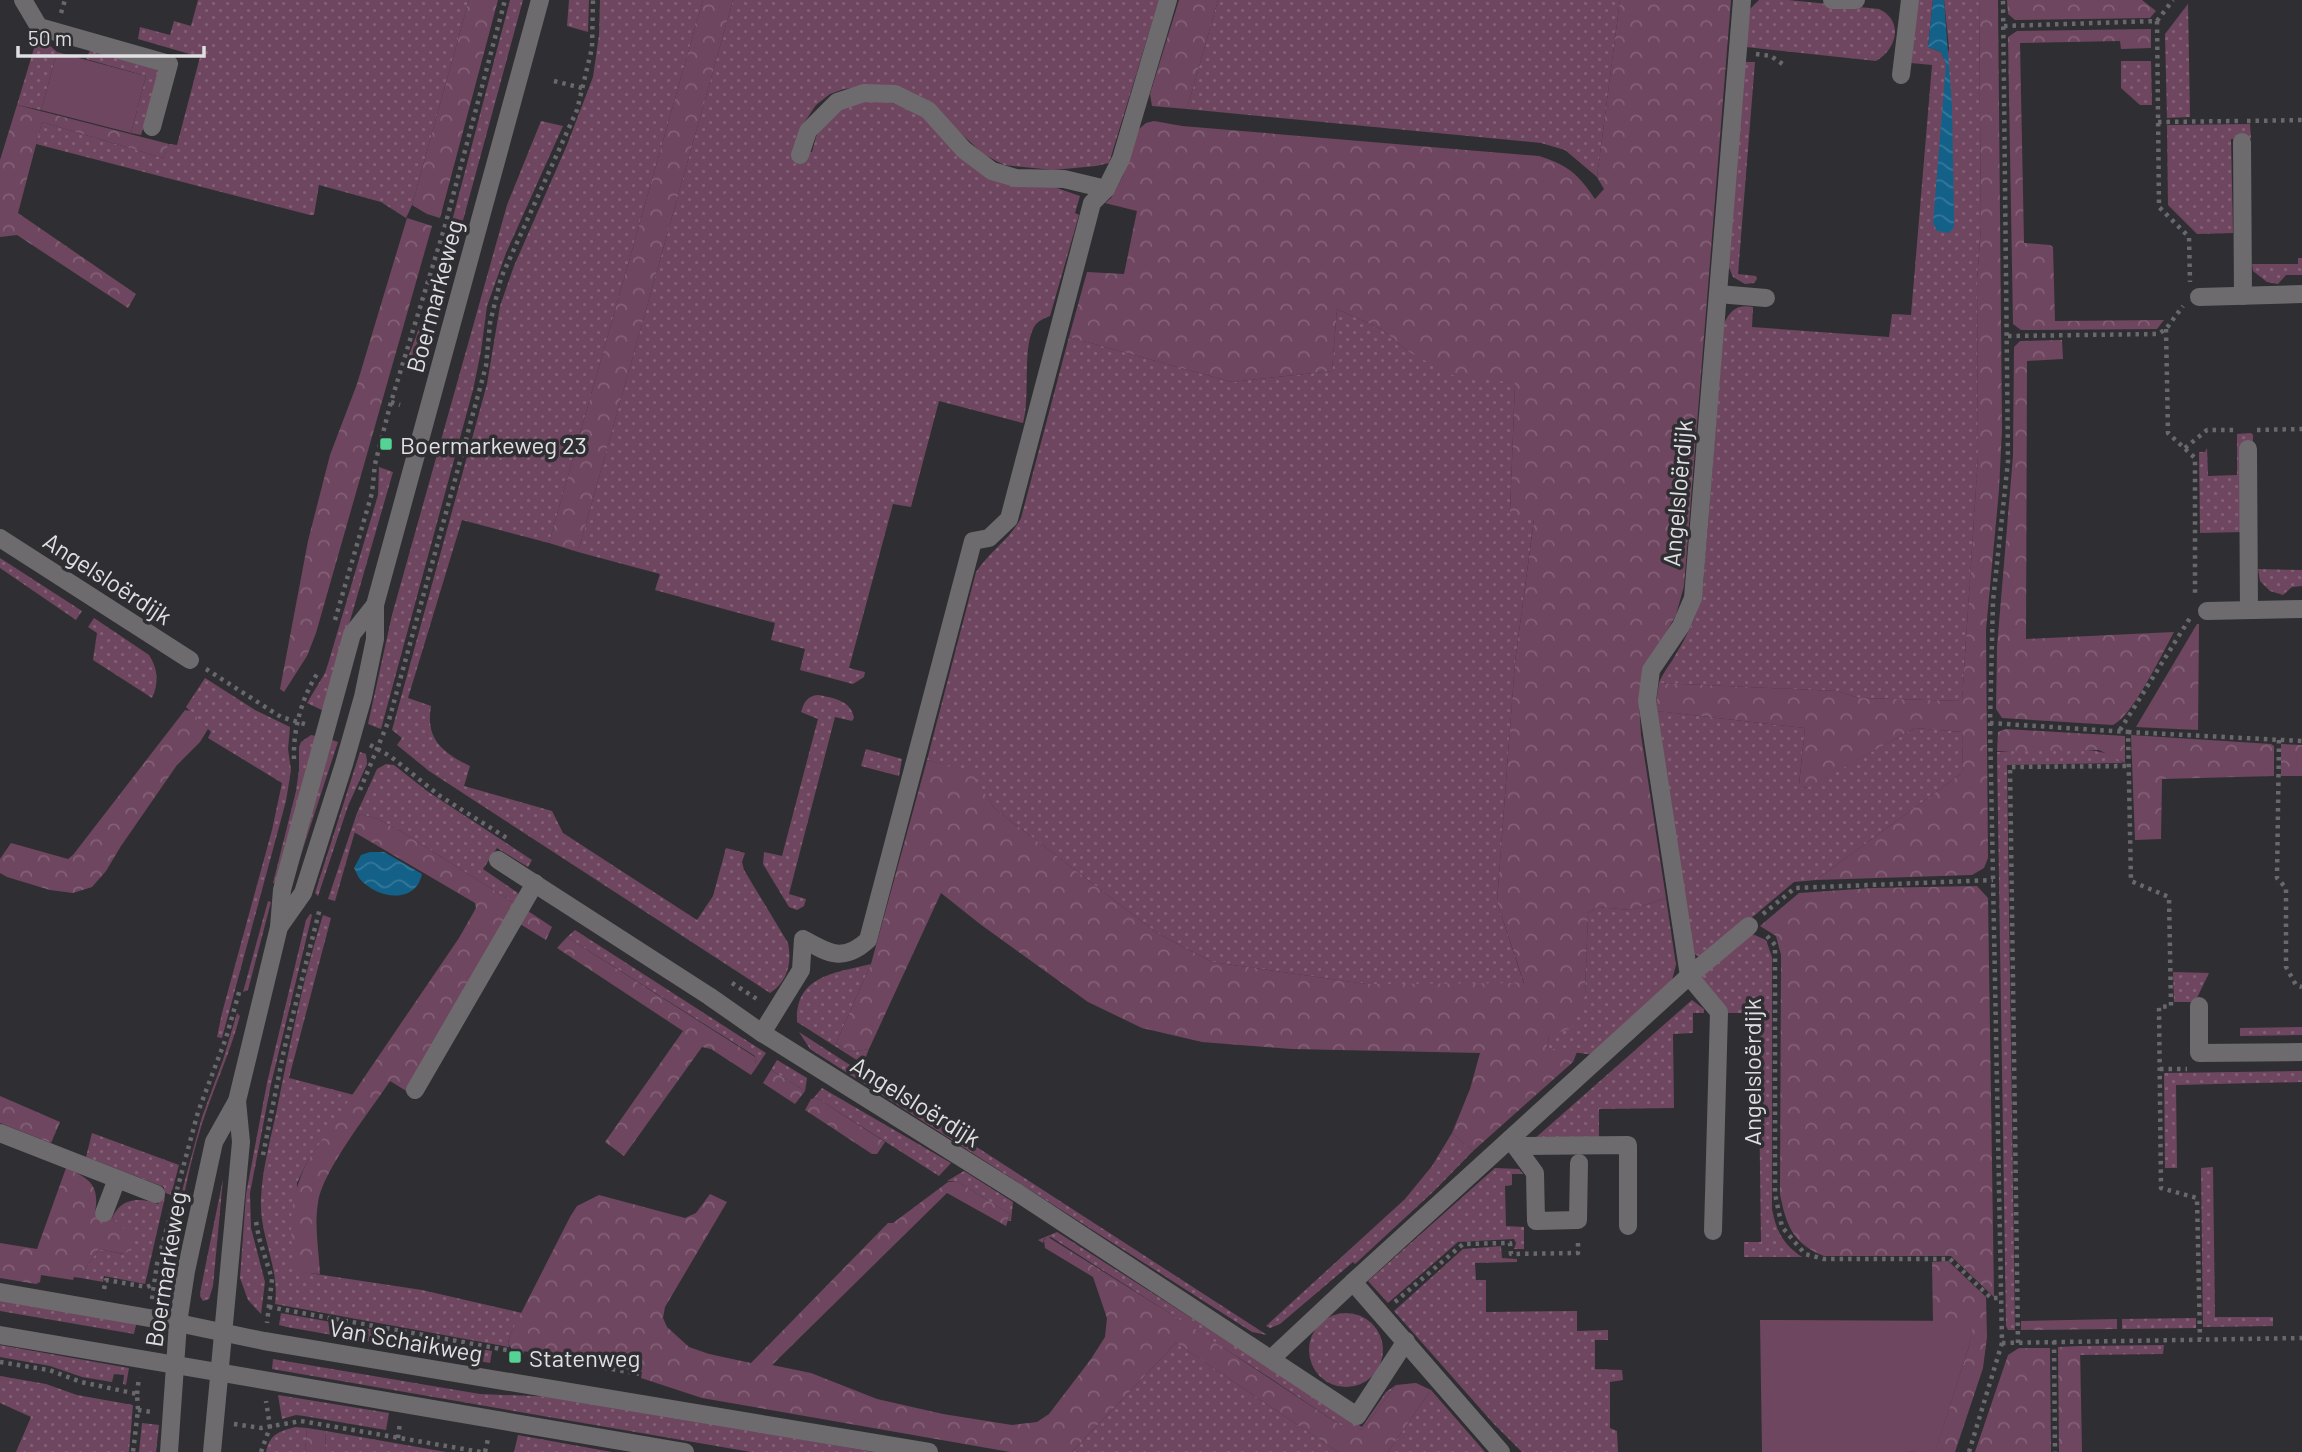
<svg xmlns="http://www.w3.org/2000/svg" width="2302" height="1452" font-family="Barlow,sans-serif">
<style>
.grass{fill:url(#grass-dots)}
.forest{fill:url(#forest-crowns)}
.garden{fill:#6f465f}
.water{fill:url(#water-waves)}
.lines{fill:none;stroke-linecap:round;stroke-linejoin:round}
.path{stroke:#69696d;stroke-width:4.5;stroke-dasharray:3.5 5;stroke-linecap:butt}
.minor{stroke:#6d6b6d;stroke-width:18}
.poi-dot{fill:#54d395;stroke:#2f2f33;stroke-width:2.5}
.labels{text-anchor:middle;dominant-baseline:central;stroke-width:7;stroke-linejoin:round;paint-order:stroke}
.street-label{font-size:24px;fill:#e0e0e3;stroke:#2f2f33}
.poi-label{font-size:24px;fill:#e0e0e3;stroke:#2f2f33;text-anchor:start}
</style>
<defs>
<pattern id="grass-dots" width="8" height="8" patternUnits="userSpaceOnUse" patternTransform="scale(1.75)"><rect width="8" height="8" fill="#6f465f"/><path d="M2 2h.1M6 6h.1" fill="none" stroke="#836076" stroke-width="1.8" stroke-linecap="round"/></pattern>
<pattern id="forest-crowns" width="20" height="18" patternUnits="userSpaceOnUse" patternTransform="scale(1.75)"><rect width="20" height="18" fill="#6f465f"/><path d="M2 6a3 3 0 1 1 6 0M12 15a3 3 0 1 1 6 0" fill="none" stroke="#836076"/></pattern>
<pattern id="water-waves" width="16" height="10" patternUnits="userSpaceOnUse" patternTransform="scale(1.75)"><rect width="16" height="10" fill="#136189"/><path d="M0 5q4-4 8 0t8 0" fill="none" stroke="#35779a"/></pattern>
</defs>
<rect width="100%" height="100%" fill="#2f2f33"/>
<g class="grass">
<path d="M198,0h271l-57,205 -6,13 -25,-16 -62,-17 -5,30h-4l-274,-71 6,-22 121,36 6,-14 8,1 23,-88 -62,-18 2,-12 30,8 4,-14 17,5z"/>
<path d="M510,0h13l-61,224 -10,-3z"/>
<path d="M569,0h20l-1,32 -21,-6z"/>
<path d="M600,0h103l-154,543 -87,-23 -54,178 23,8c-6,33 12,47 39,60l-6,20 88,25 11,22 134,87 16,-24 13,-48 19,5 -3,9 2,8 44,73c4,20 0,38 -18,50l-341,-222 -32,-26 5,-7 -10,-8 95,-346 13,-78 14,-40 53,-121 26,-68 6,-42z"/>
<path d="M733,0h426l-50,163 -13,3 -43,4 -49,-5 -21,-11 -33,-31 -85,-36 -21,2 -14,5 -14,11 -17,25 -5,22h18l4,-15 9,-18 30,-18 35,1 29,11 55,55 74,17 32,11 -5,17 4,2 -29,101c-5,2 -10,4 -14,8 -15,19 -5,73 -13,99l-84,-22 -28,106 -18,-3 -44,164 16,4 -1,5 -11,7 -53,-14 5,-21 -34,-9 4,-17 -120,-33 5,-16 -82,-22z"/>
<path d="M1218,0h402l-23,177 -32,-27 -24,-7 -354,-34z"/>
<path d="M1759,0h29l91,9c25,12 18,40 -3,52l-130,-14 4,-38z"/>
<path d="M1918,0h15l-5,47 13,5 5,12 3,-16 -5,-48h35l2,227 -4,53 1,177 -16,244 -103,-3 -22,-7 -178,-8c4,-11 11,-18 17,-29 13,-21 23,-43 27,-68l21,-263c7,-13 13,-19 29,-16l-1,20 137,10 3,-23 19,1 21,-250 -21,-2z"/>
<path d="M2188,4l2,113 -23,1 -2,-84z"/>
<path d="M38,35l19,17 -16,58 -24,-5z"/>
<path d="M91,48l69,22 -19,65 -10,-2 15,-57 -60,-17z"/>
<path d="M2121,61h30l1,44h-12l-19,-17z"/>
<path d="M1745,62h10l-17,212 18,2 1,3 -3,4 -9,1 -12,-7 -5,-12z"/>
<path d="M541,121l22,5 -57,127 -19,53 -6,45 -8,39 -92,339 -13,-5 24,-109 115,-410z"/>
<path d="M2250,124l1,14 -20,1 2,94 -36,1 -29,-29 -1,-80z"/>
<path d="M451,226l10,2 -20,73 -26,56 -6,-2 20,-53z"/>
<path d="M2298,258h4v17h-16l-8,9 -11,-2 -14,-11 -1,-7h46z"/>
<path d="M1337,309l44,20 28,23 77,26 29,5 -5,129 24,7 -19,143 -18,240 27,82h-158l-154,-22 -55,-29 -163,-125 -23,-36 -44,-12 49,-188c13,-20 34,-33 45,-54l48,-181 163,45 100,-11z"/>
<path d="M2251,433l2,2v10h-13l2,87 -42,1 -1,-81h6l2,-4 1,28 29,-1v-41z"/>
<path d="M379,467l14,5 -69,239 -17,-8 18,-30 3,-9 50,-169z"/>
<path d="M0,558l82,53 -6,9 -76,-52z"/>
<path d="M2258,569l44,1v16l-10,1 -9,8 -13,-4 -10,-10z"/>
<path d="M94,618l55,37c9,14 10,28 3,43l-59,-38 4,-27 -9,-6z"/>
<path d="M205,678l50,32 35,17 -2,22 3,21 -5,31 -64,237 -5,-1 5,-24 50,-183 10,-47 -74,-45 3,-6 -25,-25z"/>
<path d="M818,695c15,3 33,5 36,23l-2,3 -17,-4 -46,177 17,5 -2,7 -7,4 -8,-3 -26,-43 1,-12 18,4 36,-137 -17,-7c3,-10 6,-16 17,-17z"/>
<path d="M1657,711l148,17 -6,56 7,4 109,-60 48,4 -1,41 -146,107 -22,2 -90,76 -11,-4z"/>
<path d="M311,735l5,1 -40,148 -3,-1 23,-92 3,-21v-23l2,-5z"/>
<path d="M329,739l9,3 -44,134z"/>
<path d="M866,749l36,10 -3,17 -38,-10z"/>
<path d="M2023,750c27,1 81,-7 100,13l-116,2 8,565h-7l-2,-4 -9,-574z"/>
<path d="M360,752l6,2 1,10 -19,42 -30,90 -3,-3z"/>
<path d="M386,764l8,1 33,26 105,69 -4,7 -31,-19 -14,21 35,24 -1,12 -115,-73 -24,-13 -18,-5 -25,87 -7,-2 29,-86 20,-44z"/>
<path d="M1666,898l10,67 -4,15 -77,75 -48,-6 2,-13 36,-40 3,-83 10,-6 32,3z"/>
<path d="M268,901l3,1 -23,88 -5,2z"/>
<path d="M310,914l2,1 -41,169 -21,109 1,35 14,54 -4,32 -13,-14 -8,-22 6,-84 21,-111 39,-163z"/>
<path d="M323,915l8,3 -42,160 65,17 -46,65 -11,23 -1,88 126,19 100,23 -12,22 -2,8 1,4 -234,-43c5,-37 -16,-68 -14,-105 1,-30 10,-61 16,-90 13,-65 26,-131 46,-194z"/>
<path d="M575,930l191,123 -10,15 -1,-12 -188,-119z"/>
<path d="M1750,933l16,7 6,17v252c4,22 11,35 30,48h-58v-15h17l-3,-229h-32l-26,-36z"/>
<path d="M871,964l-35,79 15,9 18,-3 -6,15 -66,-42c-2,-47 39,-49 74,-58z"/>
<path d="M2173,972l36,1 -14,29h-21z"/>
<path d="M1692,1000l12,9v4h-11v20l-20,1 1,74 -75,1v30l-66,1z"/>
<path d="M237,1013l3,3c-10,37 -26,71 -38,108 -15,46 -22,95 -32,142l-6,16 -4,1 5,-29 37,-137 21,-57z"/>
<path d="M2302,1027v8l-62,1v-8z"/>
<path d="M799,1032l468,303 -15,-3 -442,-283z"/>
<path d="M777,1060l30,18 -2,13 -34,-21z"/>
<path d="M2302,1071v11l-126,3 1,83h-12l-1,-95z"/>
<path d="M822,1088l129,75 -12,13 -122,-78 -5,2z"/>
<path d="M92,1133l87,32 -8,30 -8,-3 1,-5 -78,-30z"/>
<path d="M1452,1133l21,18 -39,40 -79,73 -2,-2 -73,62 -10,4 -4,-2 139,-127 27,-33z"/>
<path d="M2213,1167l2,150h58v9l-70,1 -2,-159z"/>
<path d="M1495,1168l24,1 4,5h-11v11l-7,1 1,40 18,1v22h-10l2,-6 -2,-4 -56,3 -70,61 -20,-22z"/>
<path d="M964,1171l49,31 -2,19h-3l2,-7 -53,-33h-10z"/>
<path d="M223,1179l-10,107 -4,13 -6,2 -3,-5 1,-8z"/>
<path d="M161,1196l4,1 -20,87 -41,-8 -1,6 -22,-4 2,-6 16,-23 24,5 8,-18 -19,-18c9,-20 27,-21 46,-14z"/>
<path d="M1057,1232l305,195 24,-35 10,-7 -33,44h-17l-82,-55 -213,-137 -7,2 -1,4 -5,-3z"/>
<path d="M1501,1246l1,12 15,1v3l-42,1 1,17h10v32l91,-1v20l31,-1v10h-13v29l27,1 1,10 -13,2v46l7,3 1,21h-96l-29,-29 -99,-112 69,-62z"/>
<path d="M0,1300l136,24 -2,10 -134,-23z"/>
<path d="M281,1313l211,38 -2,12 -203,-36 -8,-2z"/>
<circle cx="1346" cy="1350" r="37"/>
<path d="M2196,1318v10l-74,1v-10z"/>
<path d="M1176,1343l162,109h-266z"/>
<path d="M0,1345l129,23 -3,17 -3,-1 1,-9 -10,-1 -2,8 -30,-5 -32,-11 -50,-9z"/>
<path d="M2164,1345l-1,9 -83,1v-9z"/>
<path d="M273,1359l207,35 79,3 315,55h-123l-479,-83z"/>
<path d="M0,1376l46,8 31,11 56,10 -4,47h-113l15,-35 -31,-14z"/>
<path d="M1431,1390l54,62h-97z"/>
<path d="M278,1395l111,18 -3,17 -82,-14 -8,-1 -14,4z"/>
<path d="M142,1423l17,2 -3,27h-17z"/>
<path d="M295,1427l12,1 -2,24h-39c4,-18 12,-20 29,-25z"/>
<path d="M326,1431l120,21h-121z"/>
<path d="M518,1435l94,17h-98z"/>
</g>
<g class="forest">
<path d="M469,0h29l-58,218 -13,-4 -15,-9z"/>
<path d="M703,0h30l-155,552 -29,-9z"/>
<path d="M1179,0h39l-31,109 -35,-3 -2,-12z"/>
<path d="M1620,0h111l-47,586 -8,29 -32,57 -5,32 2,31 25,163 -36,12 -32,-3 -10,6 -3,83 -13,32 -23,8 -2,12 30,4 -4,10 -100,89 -21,-18 18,-44 10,-36 -188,-4 -90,-7 -60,-14 -54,-26 -108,-78 -39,-31 -72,156 -18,3 -15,-9 35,-79 56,-204 44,11 23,37 163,125 55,29 154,22 158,-1 -27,-81 18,-240 19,-142 -24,-7 5,-130 -63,-8 -43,-23 -28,-23 -44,-20 -5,62 -100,11 -163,-45 18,-65 37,2 13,-63 -32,-8 6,-5 12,-22 16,-47 7,-6 8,-2 28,5 357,30c29,9 39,18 56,43l9,-10 -7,-12z"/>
<path d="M1979,0h19l4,430 -3,60 -13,140 2,228 -4,10 -12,7 -156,5 146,-107 1,-41 -48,-4 -108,60 -8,-3 6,-57 -148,-17 -1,-8 3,-20 178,8 22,7 103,3 16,-244 -1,-177 4,-53z"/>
<path d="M2007,0h135l14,11 -6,7 -135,2 -7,-6z"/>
<path d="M2151,29v19l-30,1 -1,-8 -100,2 4,200 26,2 3,2 2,74 109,-1 -7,9 -136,1 -8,-6 -5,-287 9,-6z"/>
<path d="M17,105l152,39 -6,14 -121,-36 -24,91 118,81 -8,14 -111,-73 -17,2v-77z"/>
<path d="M407,218l25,8 -116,407 -9,23 -23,36 -4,-3 28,-148 22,-86 27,-71z"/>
<path d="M2062,340l1,19 -36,2 -1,278 148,-7c-11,20 -42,85 -61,93l-111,-7 -6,-9 1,-62 16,-191 1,-109 6,-6z"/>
<path d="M2197,624h2l-1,106 -62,-3z"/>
<path d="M185,710l6,1 17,18 -8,13 -23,23 -56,81 -15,25 -14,16 -19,6 -23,-3 -43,-13 -7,-4v-14l11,-16 57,16 5,-4z"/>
<path d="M2006,729l119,7v27l-26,-13 -102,1 1,-19z"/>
<path d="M2131,735l140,9 3,2v30l-112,3 -1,60 -26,1z"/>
<path d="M2281,744l21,1v31h-21z"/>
<path d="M360,814l18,5 24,13 115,73 -109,187 -18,-11c-19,29 -68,90 -72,122 -4,23 1,48 2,71l-24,-2c-8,-45 -8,-70 12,-112l151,-222 17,-30 -1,-5 -121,-71z"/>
<path d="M1977,886l11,12 6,399 -43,-41h-127c-31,-12 -38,-31 -44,-62l1,-239 -5,-19 -16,-10 39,-33 73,-5z"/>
<path d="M528,911l24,16 -6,13 -26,-16z"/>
<path d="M567,937l188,120 1,11 -5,7 -40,-26 -9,-2 -78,109 -19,-14 78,-111 -126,-83z"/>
<path d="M771,1070l34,21 -10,13 -32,-21z"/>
<path d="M0,1096l60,26 -9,21 -51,-20z"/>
<path d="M817,1098l68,44 -8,12h-5l-67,-44 6,-11z"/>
<path d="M66,1168c23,10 34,17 29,44l17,6 20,18 -1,13 -7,5 -25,-5 -16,23 -2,6 -7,-1 -1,3 -32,-5 -1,7 -4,2 -36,-6v-35l37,6z"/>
<path d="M957,1181l53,33 -4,12 -59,-33 -175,172 39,8 66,26 66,15 69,11 25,-3 12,-8 42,-55 14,-22 2,-19 -14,-41 -48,-29 -1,-8 4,-3 150,94 148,98c7,-2 11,1 17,0l33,-44 20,-2 15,7 -43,62h-50l-162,-109 -104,109h-62l-308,-54 -61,-20 1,-6 -130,-23 -4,-5 2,-9 60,-118 7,-11 22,-11 86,23 11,-5 14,-19 17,8 -62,105 -2,11 4,9 22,20 20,7 42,9 137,-140h5l55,-41z"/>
<path d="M1948,1261l38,36 1,40 -4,31 -28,84h-49l30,-3 33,-103 4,-25h-40l-1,-59z"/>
<path d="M2117,1319v10l-96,1v-9z"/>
<path d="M2080,1346l2,106h-23l-1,-105z"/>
<path d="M2019,1348h31l1,104h-76l33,-97z"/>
<path d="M307,1428l19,3 -1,21h-20z"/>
</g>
<g class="garden">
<path d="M57,52l89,24 -15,57 -90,-23z"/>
<path d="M1760,1320l214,1 -5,25 -33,104 -30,2h-144z"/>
</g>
<g class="water">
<path d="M1933,0h11l8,105 2,112v10l-5,6 -12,-2 -4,-8 13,-159 -5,-12 -13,-5z"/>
<path d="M370,852h14l38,22c-7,32 -47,24 -63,4 -2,-3 -3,-7 -5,-10l7,-13z"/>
</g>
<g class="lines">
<g class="path">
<path d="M61,13l4,-13"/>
<path d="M2157,21l16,-21"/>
<path d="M2004,26l153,-5 2,186 30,30 1,45"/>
<path d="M1756,54l15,2 13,9"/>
<path d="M554,81l28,7"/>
<path d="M2247,121l55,-1"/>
<path d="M2158,122l80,-1"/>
<path d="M2166,329l2,104 27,25v139"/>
<path d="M2008,336l150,-2 8,-5 17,-23"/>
<path d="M391,402l9,3"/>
<path d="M2257,430l45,-1"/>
<path d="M2185,448l22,-18h31"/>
<path d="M335,620l37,-127 3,-29 16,-62 54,-176 60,-226"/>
<path d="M206,669l75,48 27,8"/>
<path d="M1990,723l138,9 3,149 38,16 2,109 -12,1 2,181 36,10 3,141"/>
<path d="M2120,730l70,-112"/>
<path d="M2128,732l174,9"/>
<path d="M2279,740l-2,138 9,10v79l10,18 6,2"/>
<path d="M370,745l20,11 50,40 70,44"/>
<path d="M294,759c-1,-30 8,-63 25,-88"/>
<path d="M360,790l29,-70 46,-167 51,-187 4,-43 11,-45 76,-168 15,-62 1,-48"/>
<path d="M1763,914l32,-26 198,-8"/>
<path d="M1767,936l8,9v249l7,33 23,27 19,5h126l41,39h11"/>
<path d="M732,983l28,18"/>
<path d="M2160,1069h27"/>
<path d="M263,1155l21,-105 36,-142"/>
<path d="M177,1190l21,-78 28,-74 14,-49"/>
<path d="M256,1222l3,16 13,41 -5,44"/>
<path d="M104,1289l2,-9 41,7 7,-3"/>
<path d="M152,1299l5,-35 16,-58"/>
<path d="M1395,1302l68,-58 47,-1 1,11 67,-1v-15"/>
<path d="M269,1307l370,67"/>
<path d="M2054,1341l1,111"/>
<path d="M2002,1343l300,-5"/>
<path d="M2018,1343l-8,-576 119,-1"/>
<path d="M0,1362l49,8 32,12 56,12 1,16 -5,42"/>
<path d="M137,1394l2,-17"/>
<path d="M138,1410l14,2"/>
<path d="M234,1424l27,4 40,-7 180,31"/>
<path d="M398,1438l2,-16"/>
<path d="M261,1452l9,-25 -4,-26"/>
<path d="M485,1452l3,-13"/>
<path d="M1969,1452l33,-109 -12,-620 3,-122 15,-140 -5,-461"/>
</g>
<g class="minor">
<path d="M23,0l16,27 130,37 -17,63"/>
<path d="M1832,0h24"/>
<path d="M1901,75l9,-75"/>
<path d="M2242,142l1,154"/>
<path d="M800,155l8,-24 29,-29 27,-9 31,1 33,16 36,40 28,21 24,7 48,1 42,10"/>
<path d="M1718,294l48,4"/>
<path d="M2199,297l103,-3"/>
<path d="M2248,449l1,161"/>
<path d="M0,538l190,122"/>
<path d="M2207,611l95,-2"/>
<path d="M498,860l211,136 53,37 256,160 339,223 49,-75"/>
<path d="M279,927l24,-34 41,-129 19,-67 12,-58v-34l165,-605"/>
<path d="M2199,1006v47l103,-1"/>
<path d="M762,1033l39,-63 2,-31c25,14 40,24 65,1l105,-399 16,-3 20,-19 83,-316 14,-14 15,-30 47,-159"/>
<path d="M415,1090l120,-207"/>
<path d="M0,1133l156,61"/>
<path d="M1510,1139l25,34 1,48 42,-1 1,-57"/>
<path d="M1515,1146l113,-1v81"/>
<path d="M104,1213l13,-34"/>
<path d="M1713,1231l6,-219 -30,-36 -42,-275 4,-31 30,-44 12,-28 49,-598"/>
<path d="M1353,1282l336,-306 60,-50"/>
<path d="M0,1292l178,31 86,18 665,111"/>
<path d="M0,1335l685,117"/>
<path d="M1271,1359l82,-77 148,170"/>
<path d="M169,1452l9,-129 8,-52 28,-129 23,-41 42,-174 3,-37 70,-256 23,-29"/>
<path d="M212,1452l29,-310 -4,-41"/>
</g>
</g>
<g class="poi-dot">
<rect x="379" y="437" width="14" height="14" rx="3.5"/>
<rect x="508" y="1350" width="14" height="14" rx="3.5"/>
</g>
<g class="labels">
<g class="street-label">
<text transform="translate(434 296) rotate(-75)">Boermarkeweg</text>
<text transform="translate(1677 493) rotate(-85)">Angelsloërdijk</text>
<text transform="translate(108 578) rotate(33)">Angelsloërdijk</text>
<text transform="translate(1751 1072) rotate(-90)">Angelsloërdijk</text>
<text transform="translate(916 1101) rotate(32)">Angelsloërdijk</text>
<text transform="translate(165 1269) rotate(-81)">Boermarkeweg</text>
<text transform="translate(406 1340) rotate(10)">Van Schaikweg</text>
</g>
<g class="poi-label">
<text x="400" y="444">Boermarkeweg 23</text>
<text x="529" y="1357">Statenweg</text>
</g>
</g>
<path d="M18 46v10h186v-10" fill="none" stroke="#e0e0e3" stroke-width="3.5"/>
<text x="28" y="46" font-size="21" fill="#e0e0e3" stroke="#2f2f33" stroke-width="5" paint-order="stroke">50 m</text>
</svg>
